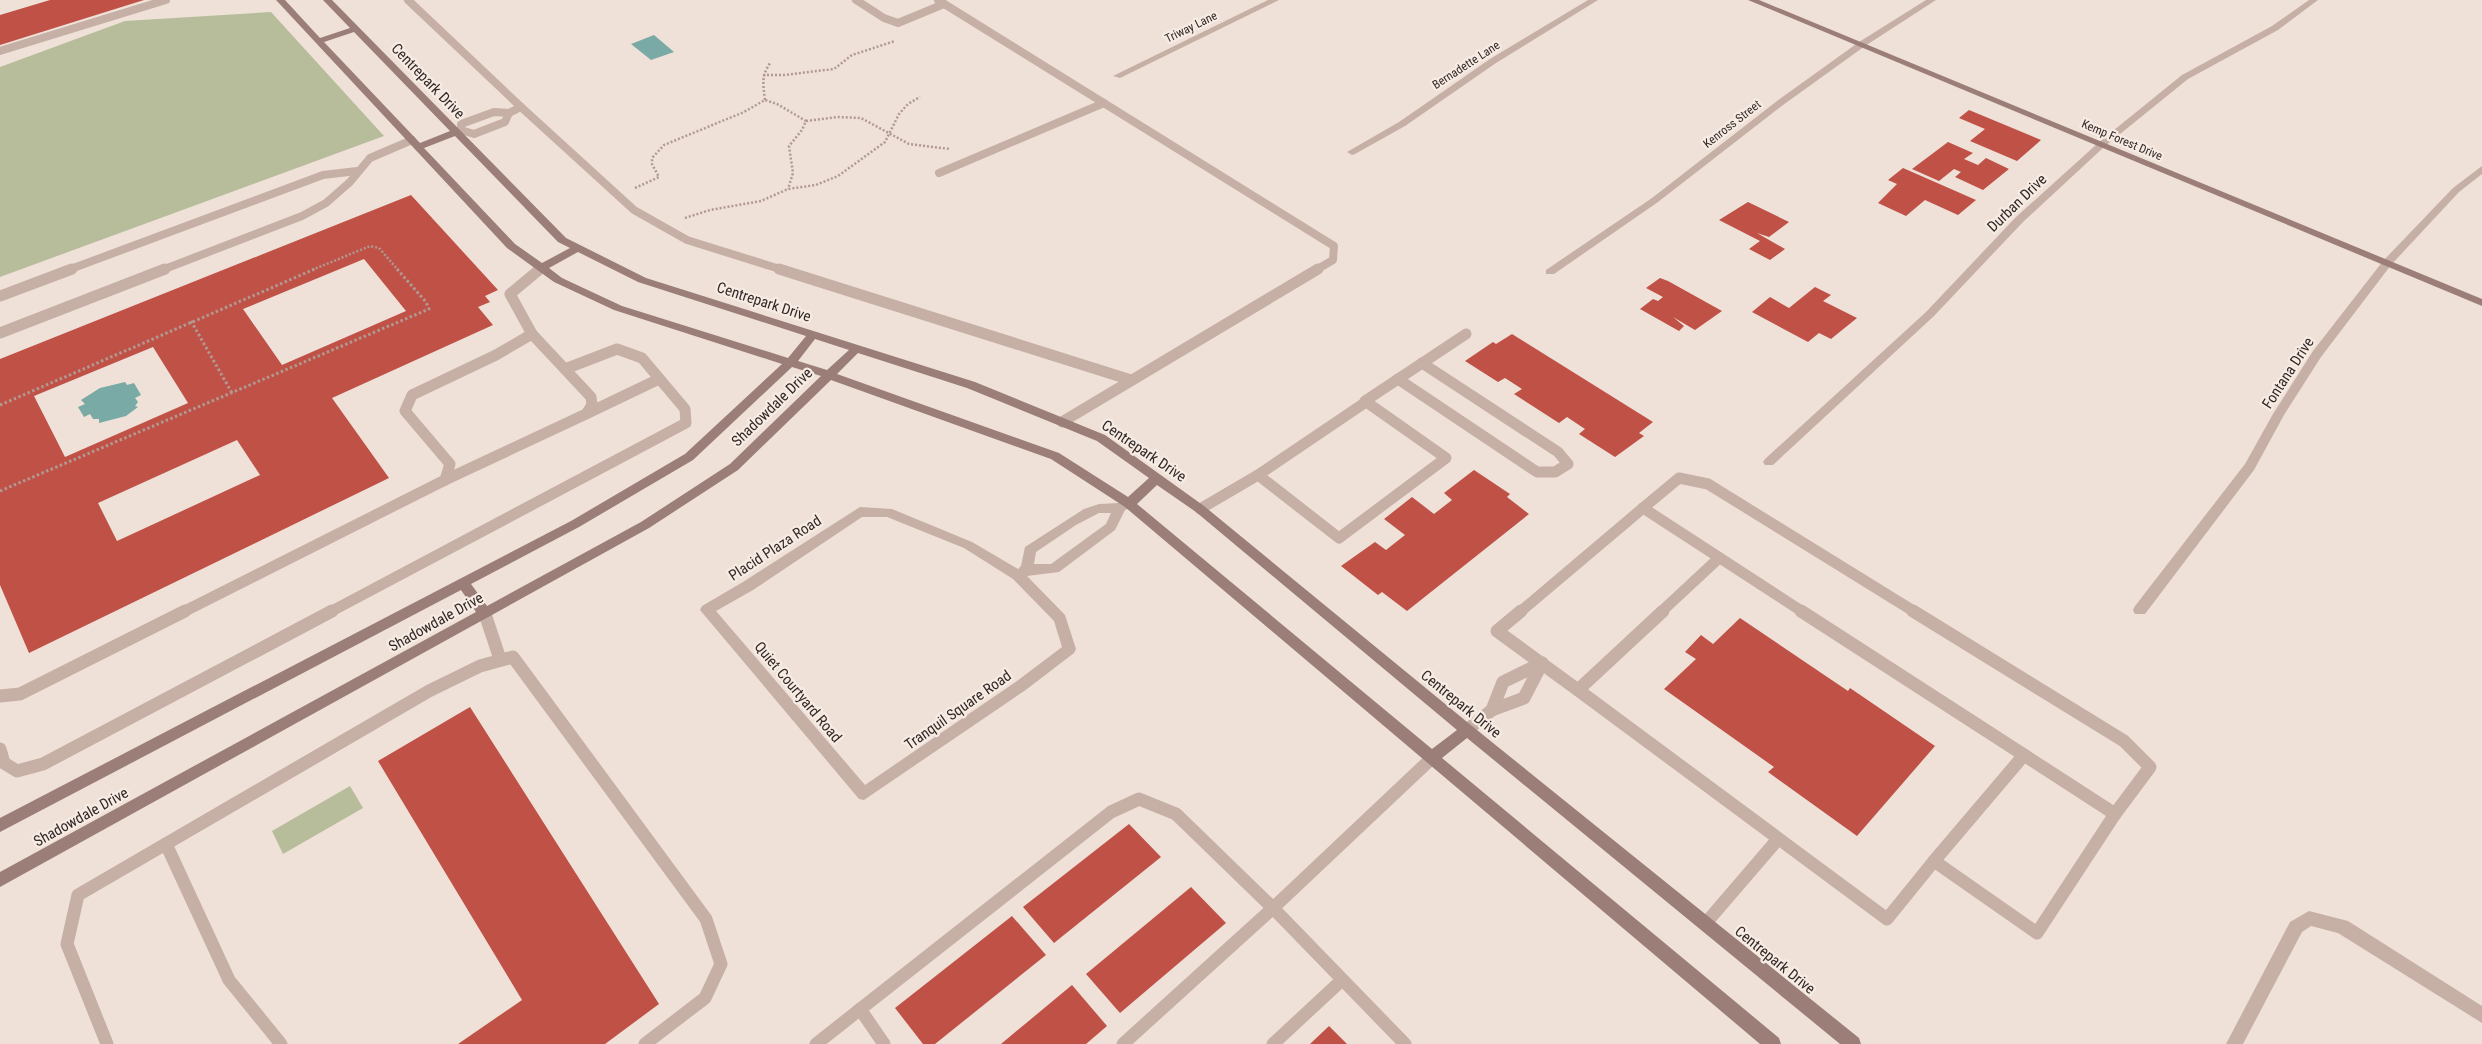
<svg xmlns="http://www.w3.org/2000/svg" width="2482" height="1044" font-family="'Roboto Condensed',sans-serif">
<style>
.green{fill:#b7bd9a}
.water{fill:#79aaa5}
.building{fill:#bf5147;fill-rule:evenodd}
.lines{fill:none;stroke-linecap:round;stroke-linejoin:round}
.path-far1{stroke:#b29990;stroke-width:2.5;stroke-dasharray:2 2;stroke-linecap:butt}
.path{stroke:#b29990;stroke-width:3;stroke-dasharray:2.5 2.5;stroke-linecap:butt}
.lane-far2{stroke:#c6afa5;stroke-width:8}
.lane-far1{stroke:#c6afa5;stroke-width:11}
.lane{stroke:#c6afa5;stroke-width:13}
.street{fill:#c6afa5;fill-rule:evenodd}
.secondary{fill:#9a7e77;fill-rule:evenodd}
.labels{text-anchor:middle;dominant-baseline:central;stroke-width:4.5;stroke-linejoin:round;paint-order:stroke}
.far-street-label{font-size:12px;fill:#332826;stroke:#f7ece4}
.street-label{font-size:15px;fill:#332826;stroke:#f7ece4}
</style>
<rect width="100%" height="100%" fill="#efe1d8"/>
<g class="green">
<path d="M271,12l113,124 -384,141v-210l125,-46z"/>
<path d="M350,786l13,22 -80,46 -11,-23z"/>
</g>
<g class="water">
<path d="M654,35l20,17 -23,8 -20,-16z"/>
<path d="M125,382l2,3 7,-2 7,12 -6,3 3,4 -3,4 3,1 -12,9 -27,7v-4h-6l-3,-5 -6,3 -6,-10 7,-3 -4,-4 19,-12z"/>
</g>
<g class="building">
<path d="M50,0h94l-144,45v-30z"/>
<path d="M1969,110l72,30 -24,21 -47,-20 15,-12 -26,-11z"/>
<path d="M1948,142l25,11 -9,6 14,6 8,-7 23,11 -26,21 -28,-13 6,-5 -7,-3 -15,12 -27,-12z"/>
<path d="M1903,168l73,32 -18,15 -33,-15 -19,16 -28,-13 19,-19 -9,-4z"/>
<path d="M411,195l87,95 -13,6 5,6 -12,5 15,18 -161,73 57,80 -360,175 -29,-68v-226zM364,259l42,52 -124,54 -39,-56zM153,347l35,56 -123,54 -31,-61zM237,440l23,35 -143,66 -19,-38z"/>
<path d="M1748,202l41,20 -20,15 -12,-4 28,16 -15,11 -21,-11 11,-8 -41,-21z"/>
<path d="M1660,278l8,3 54,30 -27,19 -22,-13 11,9 -5,5 -39,-22 13,-10 5,2 5,-4 -17,-9z"/>
<path d="M1815,287l16,8 -8,6 34,17 -26,21 -12,-6 -11,9 -56,-30 18,-15 19,11z"/>
<path d="M1512,334l141,88 -14,11 5,3 -29,21 -36,-23 6,-5 -18,-12 -8,6 -45,-29 8,-5 -17,-11 -7,4 -33,-21 28,-19 3,2z"/>
<path d="M1474,470l36,24 -3,3 22,17 -122,97 -25,-19 -4,3 -37,-29 34,-24 11,8 19,-15 -21,-16 28,-22 22,17 18,-14 -8,-7z"/>
<path d="M1740,618l108,73 2,-3 85,58 -78,90 -89,-64 6,-5 -110,-78 32,-30 -11,-7 16,-17 12,9z"/>
<path d="M470,707l189,297 -54,40h-147l64,-44 -144,-239z"/>
<path d="M1129,824l32,33 -107,86 -31,-36z"/>
<path d="M1191,887l35,36 -106,90 -34,-39z"/>
<path d="M1012,916l34,39 -111,89h-12l-28,-36z"/>
<path d="M1072,985l35,41 -21,18h-85z"/>
<path d="M1329,1026l18,18h-37z"/>
</g>
<g class="lines">
<g class="path-far1">
<path d="M763,75h21l50,-6 18,-14 43,-14"/>
<path d="M765,100c-2,-16 -4,-25 6,-38"/>
<path d="M806,121l31,-4 24,1 48,26 41,5"/>
<path d="M635,188l24,-11 -7,-13v-6l12,-13 80,-33 21,-12 12,4 29,17 -4,9 -13,16 4,27 -5,16"/>
<path d="M685,218l25,-8 51,-9 27,-12 28,-4 22,-9 47,-34 14,-28 9,-10 12,-7"/>
<path d="M312,270l58,-24 9,2 19,22"/>
</g>
<g class="path">
<path d="M191,321l41,72"/>
<path d="M0,405l315,-136"/>
<path d="M0,491l429,-182 -3,-7 -29,-33"/>
</g>
<g class="lane-far2">
<path d="M408,0l113,107 -12,6"/>
<path d="M856,0l28,18 14,5 46,-19"/>
<path d="M938,0l396,246 -1,14 -17,10"/>
<path d="M0,51l166,-51"/>
<path d="M521,107l113,103 53,30 96,30"/>
<path d="M494,112l15,1 -4,9 -31,12 -13,-4v-6z"/>
<path d="M456,132l5,-2"/>
<path d="M939,173l165,-70"/>
<path d="M68,270l255,-95 34,-4"/>
<path d="M162,270l140,-54 24,-13 24,-21 20,-24 42,-18"/>
<path d="M538,270l3,-2"/>
</g>
<g class="lane-far1">
<path d="M779,269l352,111"/>
<path d="M0,296l72,-27"/>
<path d="M0,333l165,-64"/>
<path d="M1398,379l139,93h18l13,-8 -10,-12 -136,-89"/>
<path d="M588,413l71,-34"/>
<path d="M1062,422l256,-153"/>
<path d="M1258,475l108,-73"/>
<path d="M445,480l141,-66 6,-9 -1,-8 -59,-63"/>
<path d="M1643,508l160,104"/>
<path d="M1643,508l36,-30 29,6 207,128"/>
<path d="M1200,509l58,-34 81,63 107,-80 -81,-57 101,-67"/>
<path d="M183,612l262,-132 5,-16 -45,-53 7,-16 84,-40 36,-21 -22,-40 30,-25"/>
<path d="M330,612l356,-189 -1,-14 -43,-51 -25,-9 -52,20"/>
<path d="M1520,612l123,-104"/>
<path d="M1661,612l58,-54"/>
</g>
<g class="lane">
<path d="M1521,611l-24,20 81,59 85,-79"/>
<path d="M1801,611l223,144 -90,106 103,72 78,-119 35,-47 -26,-26 -211,-130"/>
<path d="M485,614l15,45"/>
<path d="M1578,690l309,229 47,-58"/>
<path d="M0,696l20,-2 165,-83"/>
<path d="M1492,710l11,-28 39,-19"/>
<path d="M1467,730l25,-20 32,-12 18,-35"/>
<path d="M0,749l4,14 13,8 26,-7 289,-153"/>
<path d="M2024,755l91,59"/>
<path d="M166,844l63,136 52,64"/>
<path d="M1705,924l73,-85"/>
<path d="M860,1009l24,35"/>
<path d="M107,1044l-40,-100 11,-49 351,-204 51,-25 33,-9 193,262 15,45 -16,34 -60,46"/>
<path d="M816,1044l295,-232 28,-13 37,15 97,94 132,136"/>
<path d="M1123,1044l150,-136 159,-150"/>
<path d="M1273,1044l69,-64"/>
</g>
<g class="street">
<path d="M1268,0h11l-159,78 -7,-2z"/>
<path d="M1588,0h10l-102,63 -91,63 -50,28 -3,1 -5,-3 52,-30 91,-63z"/>
<path d="M1926,0h10l-71,46 -82,59 -125,97 -104,72h-8v-4l106,-72 125,-97 82,-59z"/>
<path d="M2309,0h9l-40,30 -90,49 -84,68 -81,75 -89,94 -161,149h-8l-2,-3 2,-3 161,-147 89,-94 83,-75 84,-68 90,-49z"/>
<path d="M2482,166v8l-23,18 -68,73 -70,92 -37,58 -30,55 -109,144h-10l-2,-4 2,-4 110,-142 28,-50 40,-63 70,-90 70,-73z"/>
<path d="M1129,499l6,5 -2,3 -8,3 -10,20 -56,42 -32,4 38,39 11,34 -2,4 -47,36 -163,111 -5,-1 -159,-189 2,-4 41,-24 117,-75 32,2 80,33 46,27 3,-3 4,-19 59,-38 15,-5 20,-1zM1099,513h12l-5,11 -55,40h-17l2,-12 40,-27zM862,517h25l77,31 49,31 41,42 8,26 -45,34 -152,104 -149,-174 37,-21z"/>
<path d="M2309,911l39,10 134,85v17l-144,-90 -27,-7 -9,6 -59,112h-17l64,-122z"/>
</g>
<g class="secondary">
<path d="M276,0h9l35,38 30,-10 -27,-28h9l234,238 80,40 329,104 130,53 99,71 268,220 387,312 2,6h-21l-373,-306 -25,20 337,280 2,6h-21l-635,-537 -74,-48 -220,-79 -93,90 -89,58 -649,359v-15l476,-260 -15,-22 -461,242v-14l571,-297 114,-67 97,-90 -168,-54 -60,-28 -47,-34zM354,32l96,99 -30,12 -96,-101zM455,136l103,106 12,6 -28,15 -27,-19 -91,-96zM578,252l60,30 168,54 -18,22 -166,-52 -60,-28 -13,-10zM815,339l34,11 -22,20 -29,-9zM858,353l109,35 130,53 52,37 -21,19 -69,-44 -222,-79zM792,367l29,9 -91,88 -89,58 -154,84 -16,-22 108,-57 114,-67zM1157,485l39,27 261,218 -25,19 -295,-245z"/>
<path d="M1748,0h11l723,299v7z"/>
</g>
</g>
<g class="labels">
<g class="far-street-label">
<text transform="translate(1191 27) rotate(-26)">Triway Lane</text>
<text transform="translate(1466 65) rotate(-33)">Bernadette Lane</text>
<text transform="translate(1732 124) rotate(-38)">Kenross Street</text>
<text transform="translate(2122 140) rotate(23)">Kemp Forest Drive</text>
</g>
<g class="street-label">
<text transform="translate(428 81) rotate(46)">Centrepark Drive</text>
<text transform="translate(2017 203) rotate(-44)">Durban Drive</text>
<text transform="translate(764 302) rotate(18)">Centrepark Drive</text>
<text transform="translate(2288 373) rotate(-57)">Fontana Drive</text>
<text transform="translate(772 407) rotate(-44)">Shadowdale Drive</text>
<text transform="translate(1144 451) rotate(34)">Centrepark Drive</text>
<text transform="translate(775 548) rotate(-33)">Placid Plaza Road</text>
<text transform="translate(436 622) rotate(-29)">Shadowdale Drive</text>
<text transform="translate(798 692) rotate(50)">Quiet Courtyard Road</text>
<text transform="translate(1461 704) rotate(39)">Centrepark Drive</text>
<text transform="translate(958 710) rotate(-35)">Tranquil Square Road</text>
<text transform="translate(81 817) rotate(-29)">Shadowdale Drive</text>
<text transform="translate(1775 960) rotate(39)">Centrepark Drive</text>
</g>
</g>
</svg>
